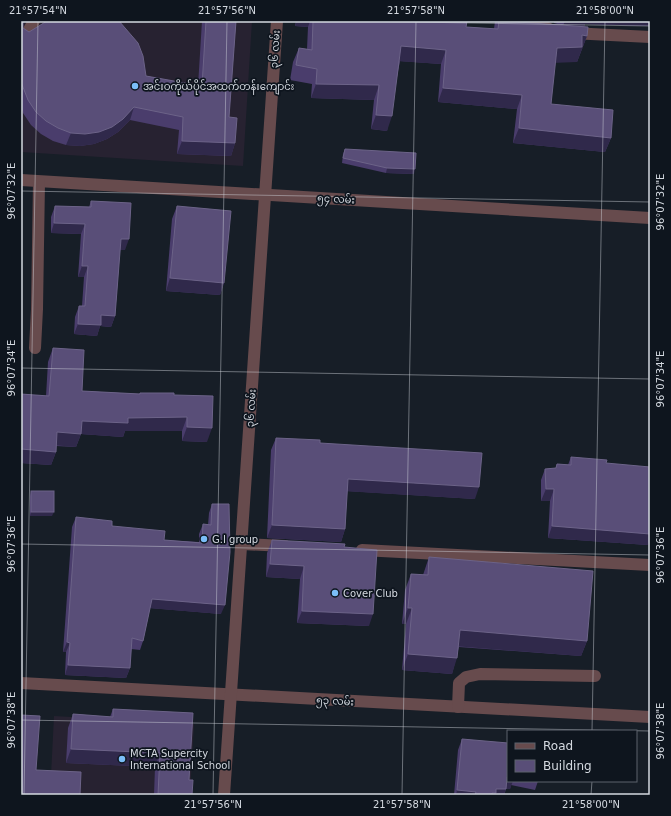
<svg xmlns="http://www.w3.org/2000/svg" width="671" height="816" font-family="'DejaVu Sans','Noto Sans Myanmar',sans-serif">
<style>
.education{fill:#272231}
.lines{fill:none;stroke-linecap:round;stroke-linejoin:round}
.minor{stroke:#674b4d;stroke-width:12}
.wall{fill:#4a3d6c}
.shaded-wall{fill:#30294b}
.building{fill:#594e78;stroke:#6c6388}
.ticks{fill:none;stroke:#d4d9e0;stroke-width:1;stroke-opacity:0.45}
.poi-dot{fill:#7bbef8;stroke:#0e151e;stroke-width:1.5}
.labels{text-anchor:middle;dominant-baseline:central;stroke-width:3.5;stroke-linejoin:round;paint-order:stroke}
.street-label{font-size:10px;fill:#d4d9e0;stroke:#0e151e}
.poi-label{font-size:10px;fill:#d4d9e0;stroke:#0e151e;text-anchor:start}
.neatline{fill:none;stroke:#d4d9e0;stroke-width:1.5}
.ticks-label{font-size:10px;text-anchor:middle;fill:#d4d9e0}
</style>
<rect width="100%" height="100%" fill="#171e27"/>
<g class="education">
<path d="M21,21h231l-9,145 -222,-14z"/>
<path d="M54,716l140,8 -4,71h-140z"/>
</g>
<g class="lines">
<g class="minor">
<path d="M534,21l17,9"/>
<path d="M571,33l79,4"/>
<path d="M25,37l9,-16"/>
<path d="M21,180l629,38"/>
<path d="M35,348l2,-39 2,-127"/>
<path d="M242,544l43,2"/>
<path d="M362,550l288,15"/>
<path d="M21,683l629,34"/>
<path d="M458,707l1,-24 7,-6 14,-3 115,2"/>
<path d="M224,795l53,-774"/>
</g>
</g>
<g class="wall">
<path d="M21,21l2,7 6,4 117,44 52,10 4,-65h34l-7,96 6,26 -4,13 -54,-2 2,-24 -49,-10 -12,12 -11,7 -13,5 -14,2 -14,-1 -13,-4 -12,-7 -10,-9 -8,-12 -2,-6z"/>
<path d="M296,21h171l-1,6 28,2 1,-8h23v1l43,3 -7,-2v-2h96v5l-65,-2 -1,3 -11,-1 14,10 -10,26h-22l-4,42 60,34 -6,14 -92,-9 4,-34 -79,-7 3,-38 -41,-3 -13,70 -16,-2 3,-29 -63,-2 1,-14 -22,-4 3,-18 6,-14 8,1 1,-22 -13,-1z"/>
<path d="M345,149l69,25 -28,-1 -44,-10 1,-9z"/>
<path d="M91,201l34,49h-5l-5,66 -4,11 -11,-1 -3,10 -23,-2 1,-17 4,-11h3l2,-29h-6l3,-43 -30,-1v-16l4,-11 34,1z"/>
<path d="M177,206l47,77 -4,12 -54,-4 6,-72z"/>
<path d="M53,348l29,43 57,3 1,-1 34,2 33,47 -25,-1v-10h-57l-2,6 -42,-3 -5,13 -20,-1v6l-5,13 -30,-2v-69l25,2 2,-34z"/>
<path d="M276,438l44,5 155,56 -128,-8 -2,38 -4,13 -74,-4 4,-88z"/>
<path d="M571,457l35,6 42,82 -100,-7 2,-37h-9v-21l4,-11 11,-1 1,-4 11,1z"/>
<path d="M31,491l21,25h-22v-20z"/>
<path d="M212,504l9,110 -71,-6 -7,33 -3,9 -9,-1 -1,19 -4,10 -61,-3 1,-23h-3l9,-125 4,-10 88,23 35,2v-8l4,-10 5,1 1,-12z"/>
<path d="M272,540l72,7 25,79 -72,-3 3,-44 -34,-2 1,-24z"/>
<path d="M429,557l158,84 -6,15 -122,-9 -7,27 -50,-4 4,-46h-4l3,-34 6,-16 12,1z"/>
<path d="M113,709l76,71 3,15h-38l1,-28 -89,-4 2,-35 5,-14 37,3z"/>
<path d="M462,739l46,42h30l-3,9 -24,-5 -1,4h-4l-2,6h-50l4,-45z"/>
</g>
<g class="shaded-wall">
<path d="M297,21h13l-2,6 -13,-1z"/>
<path d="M565,21h85v5l-65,-2 -1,3 -21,-1z"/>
<path d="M582,35l5,1 -10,26 -25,1 5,-15z"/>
<path d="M401,46l45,4 -5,14 -45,-3z"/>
<path d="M316,84l63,1 -5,15 -63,-2z"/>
<path d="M443,88l79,7 -5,14 -79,-7z"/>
<path d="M134,107l-4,13 -12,12 -11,7 -13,5 -14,2 -14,-1 5,-12z"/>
<path d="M376,115l16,1 -5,15 -16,-2z"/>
<path d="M519,128l92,10 -6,14 -92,-9z"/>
<path d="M182,141l53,2 -4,13 -54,-2z"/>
<path d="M387,168l28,1 -1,5 -28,-1z"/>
<path d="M54,223l31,1 -4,10 -30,-1z"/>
<path d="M121,239h8l-4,11h-8z"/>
<path d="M82,266h6l-4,11h-6z"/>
<path d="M170,278l54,5 -4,12 -54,-4z"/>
<path d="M101,315l14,1 -4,11 -11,-1 -3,10 -23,-2 4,-10z"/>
<path d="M187,417l-5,14h-57l-2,6 -42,-3 -5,13 -24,-2 5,-13 25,-11 46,-3z"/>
<path d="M187,427l25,1 -5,14 -25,-1z"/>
<path d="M21,449l35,3 -5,13 -30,-2z"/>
<path d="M348,479l131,8 -4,12 -132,-8z"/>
<path d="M546,489h8l-4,12h-9z"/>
<path d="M31,512h23l-2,4h-22z"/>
<path d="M272,525l73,4 -4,13 -74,-4z"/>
<path d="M552,526l98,8v5l-2,6 -100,-7z"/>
<path d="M270,564l34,2 -4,13 -34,-2z"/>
<path d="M152,599l73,6 -4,9 -73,-6z"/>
<path d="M408,608h4l-6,16h-4z"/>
<path d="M302,611l71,3 -4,12 -72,-3z"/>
<path d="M460,630l127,11 -6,15 -127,-10z"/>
<path d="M67,642l3,1 -4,9h-3z"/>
<path d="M408,654l49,4 -5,16 -50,-4z"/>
<path d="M68,665l62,3 -4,10 -61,-3z"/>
<path d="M71,749l89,4 -5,14 -89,-4z"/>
<path d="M507,777h1v4h5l-3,8h-7z"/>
<path d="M496,789h10l-2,6h-13l1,-2z"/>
<path d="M457,790l19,2 -2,3h-18z"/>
</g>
<g class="building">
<path d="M21,21h2v7l6,4 18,-11h72l19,22 5,13 3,20 56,10 4,-65h30l-7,96 8,1 -2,25 -53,-2 1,-24 -49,-10 -11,12 -11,8 -13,5 -14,2 -14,-1 -13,-5 -12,-7 -10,-9 -8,-12 -7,-18z"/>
<path d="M313,21h154l-1,6 32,2 1,-8h19v1l70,5 -1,9 -5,-1v12l-25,1 -6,56 62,6 -2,28 -92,-10 3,-33 -79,-7 3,-38 -45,-4 -9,70 -16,-1 3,-30 -63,-1 1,-15 -21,-4 3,-17 13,2z"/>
<path d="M345,149l71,4 -1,16 -28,-1 -44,-10z"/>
<path d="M91,201l40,2 -2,36h-8l-6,77 -14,-1v10l-23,-1 1,-18h6l3,-40h-6l3,-42 -31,-1 1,-17 36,1z"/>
<path d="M177,206l54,5 -7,72 -54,-5z"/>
<path d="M53,348l31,2 -2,41 58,3v-1h34v2l39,1 -1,32 -25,-1v-10l-59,1v5l-46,-2 -1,13 -24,-2 -1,20 -35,-3v-55l28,2z"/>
<path d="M276,438l44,2v3l162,10 -3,34 -131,-8 -3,50 -73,-4z"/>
<path d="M571,457l36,3 -1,3 44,4v67l-98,-8 2,-37h-8l-1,-20 11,-1 1,-4 14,1z"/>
<rect x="31" y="491" width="23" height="21"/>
<path d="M212,504h17l1,48 -5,53 -73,-6 -9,42 -11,-3 -2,30 -62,-3 2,-22 -3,-1 9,-125 36,4v5l53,5 -1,9 38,3 1,-19 8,1z"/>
<path d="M272,540l73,4 -1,3 33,3 -4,64 -71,-3 2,-45 -34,-2z"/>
<path d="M429,557l164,14 -6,70 -127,-11 -3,28 -49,-4 4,-46h-4l3,-34 17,1z"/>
<path d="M113,709l80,4 -4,67h4l-1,15h-34l2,-42 -89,-4 2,-35 40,3z"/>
<path d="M21,715l19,1 -4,54 45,2 -1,23h-59z"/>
<path d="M462,739l46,4v34h-1l-1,12h-10v4h-4v2h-17l1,-3 -19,-2z"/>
</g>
<path class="ticks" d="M353,21l297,5M21,191l629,11M21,368l629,11M21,544l629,11M21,720l629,11M592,731l13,-710M24,795l14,-774M213,795l14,-774M402,795l14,-774M591,795l1,-14"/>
<g class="poi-dot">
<circle cx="135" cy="86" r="4"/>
<circle cx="204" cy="539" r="4"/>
<circle cx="335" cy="593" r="4"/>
<circle cx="122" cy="759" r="4"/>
</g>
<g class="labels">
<g class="street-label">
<text transform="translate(275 49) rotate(-86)">၃၆ လမ်း</text>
<text transform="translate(336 199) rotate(3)">၅၄ လမ်း</text>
<text transform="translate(251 408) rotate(-86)">၃၆ လမ်း</text>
<text transform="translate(335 701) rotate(3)">၅၃ လမ်း</text>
</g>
<g class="poi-label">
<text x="143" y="86">အင်းဝကိုယ်ပိုင်အထက်တန်းကျောင်း</text>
<text x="212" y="539">G.I group</text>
<text x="343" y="593">Cover Club</text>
<text x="130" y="753">MCTA Supercity<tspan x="130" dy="12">International School</tspan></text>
</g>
</g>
<rect width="671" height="816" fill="none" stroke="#0e151e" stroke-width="44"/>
<rect x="507" y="730" width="130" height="52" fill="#0e151e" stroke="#5d636c"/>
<rect x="515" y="743" width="20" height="6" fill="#674b4d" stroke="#5d636c"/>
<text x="543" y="750" font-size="12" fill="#d4d9e0">Road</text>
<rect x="515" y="760" width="20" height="12" fill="#594e78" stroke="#5d636c"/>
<text x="543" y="770" font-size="12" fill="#d4d9e0">Building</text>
<rect x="22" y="22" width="627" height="772" class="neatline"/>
<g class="ticks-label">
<text x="38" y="14">21°57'54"N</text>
<text x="227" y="14">21°57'56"N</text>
<text x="416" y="14">21°57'58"N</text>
<text x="605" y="14">21°58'00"N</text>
<text transform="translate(11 191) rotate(-90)" y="4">96°07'32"E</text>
<text transform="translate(660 202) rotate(-90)" y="4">96°07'32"E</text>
<text transform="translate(11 368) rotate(-90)" y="4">96°07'34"E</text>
<text transform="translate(660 379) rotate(-90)" y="4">96°07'34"E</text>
<text transform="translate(11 544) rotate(-90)" y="4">96°07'36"E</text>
<text transform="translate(660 555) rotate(-90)" y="4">96°07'36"E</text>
<text transform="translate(11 720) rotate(-90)" y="4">96°07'38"E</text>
<text transform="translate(660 731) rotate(-90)" y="4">96°07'38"E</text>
<text x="213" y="808">21°57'56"N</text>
<text x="402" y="808">21°57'58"N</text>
<text x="591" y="808">21°58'00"N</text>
</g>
</svg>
